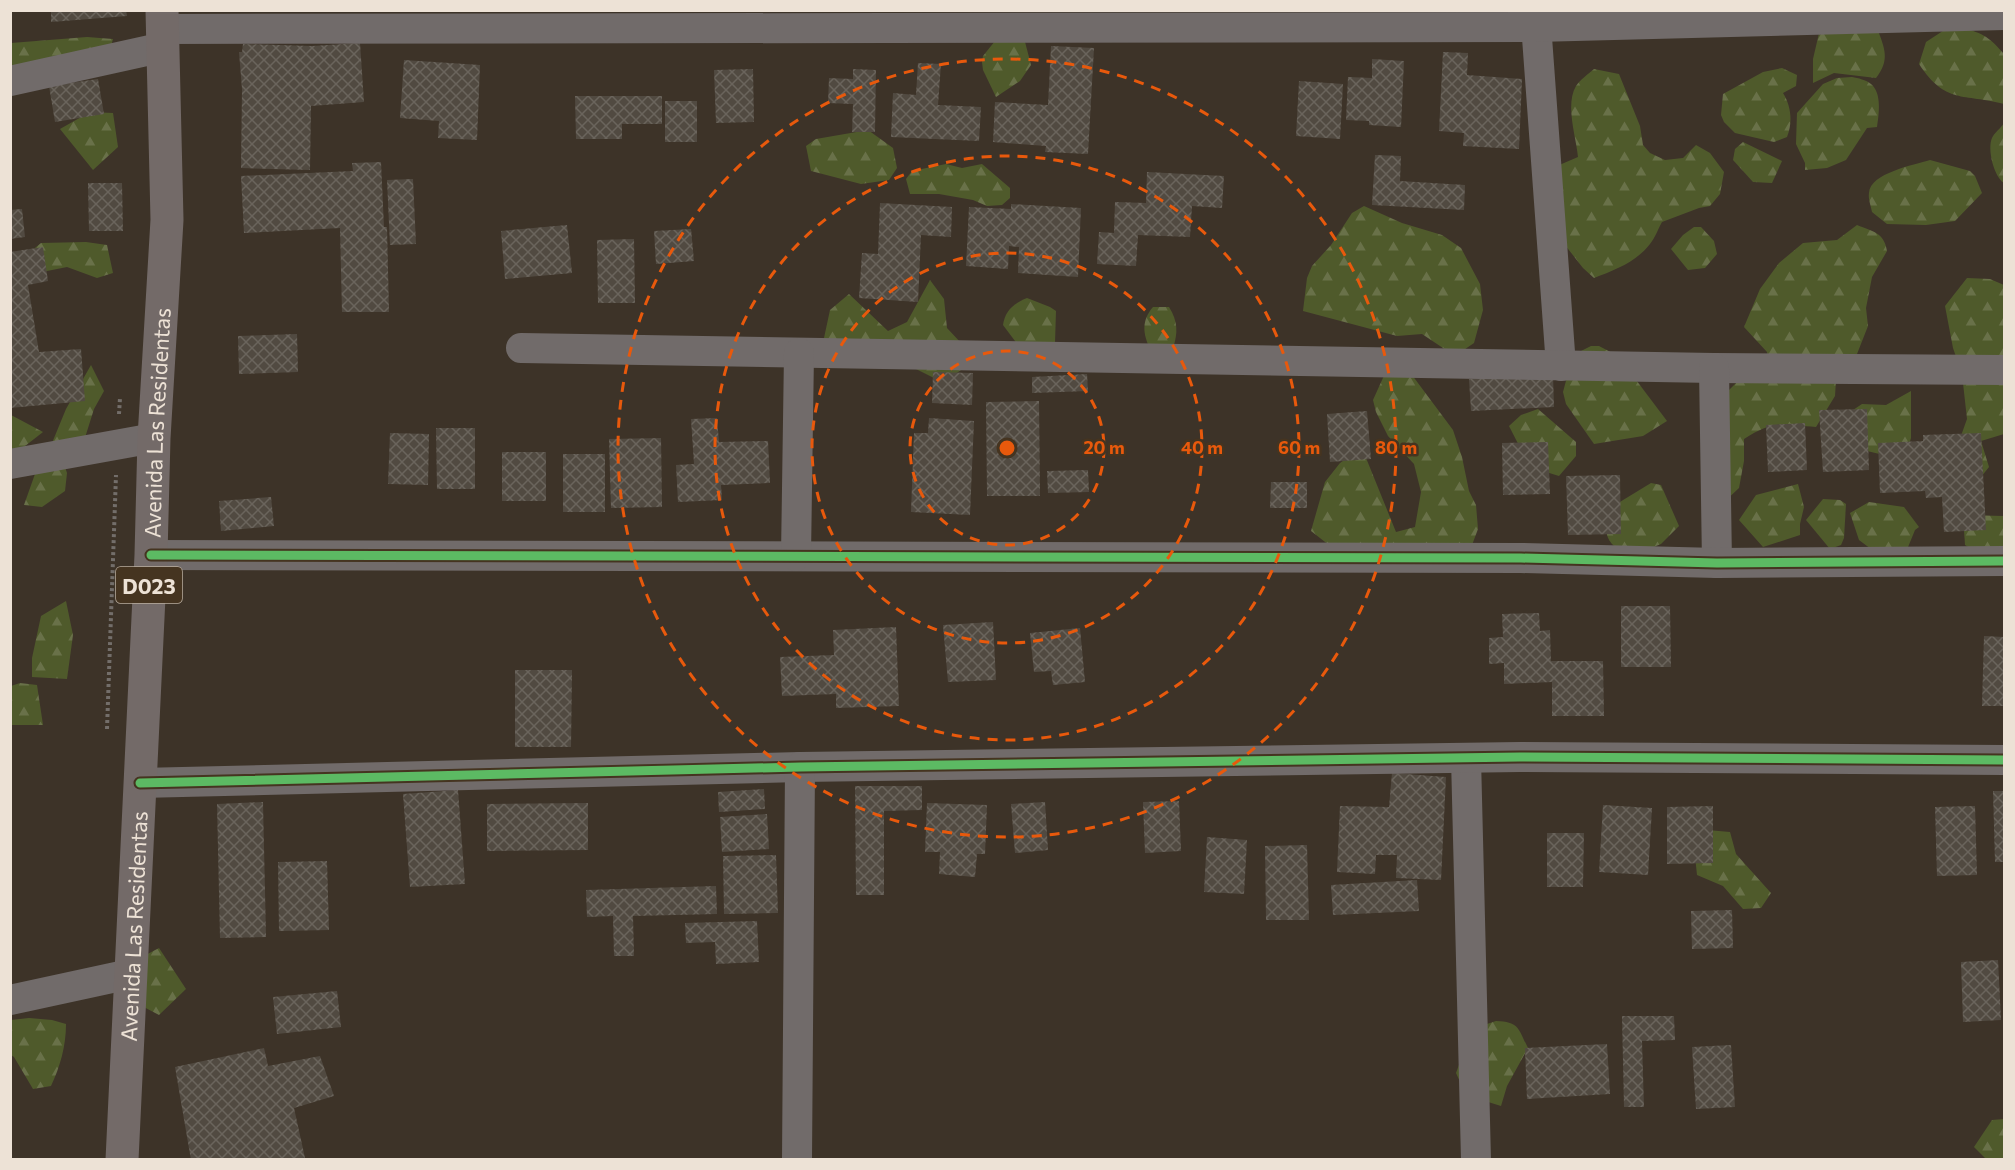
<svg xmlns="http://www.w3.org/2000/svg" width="2015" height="1170" font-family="Commissioner,sans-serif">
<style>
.forest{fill:url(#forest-firs)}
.building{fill:url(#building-cross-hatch)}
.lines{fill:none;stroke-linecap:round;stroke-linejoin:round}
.path{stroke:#736e6a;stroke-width:4;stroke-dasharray:3 3;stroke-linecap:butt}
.street{stroke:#716b6a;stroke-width:30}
.primary{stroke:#736a68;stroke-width:33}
.cycleway-casing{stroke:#453420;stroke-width:13}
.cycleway{stroke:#5cba63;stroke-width:9}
.ring{fill:none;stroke:#e8590c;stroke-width:3;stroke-dasharray:10 8}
.labels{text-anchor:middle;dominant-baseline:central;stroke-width:5;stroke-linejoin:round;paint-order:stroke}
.shield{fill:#453420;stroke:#bbae9f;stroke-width:1.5}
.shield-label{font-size:21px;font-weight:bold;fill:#ede2d6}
.street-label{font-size:22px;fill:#ede2d6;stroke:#453420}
.centre{fill:#e8590c;stroke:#453420;stroke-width:3}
.ring-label{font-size:18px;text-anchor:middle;font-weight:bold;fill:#e8590c;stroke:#453420;stroke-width:5;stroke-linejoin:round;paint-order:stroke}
</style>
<defs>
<pattern id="forest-firs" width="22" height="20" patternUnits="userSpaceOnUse" patternTransform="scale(1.5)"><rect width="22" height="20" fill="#4f5a2b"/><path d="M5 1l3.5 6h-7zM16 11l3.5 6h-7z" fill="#697149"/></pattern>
<pattern id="building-cross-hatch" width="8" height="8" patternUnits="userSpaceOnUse" patternTransform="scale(1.5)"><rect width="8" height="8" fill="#514a41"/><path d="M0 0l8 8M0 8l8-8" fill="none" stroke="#6a645c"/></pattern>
</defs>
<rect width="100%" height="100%" fill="#3d3328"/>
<g class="forest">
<path d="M1952,25c28,8 33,7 52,29v50c-41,-11 -58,1 -85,-40l7,-22z"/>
<path d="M1877,28c8,21 13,32 -1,50l-42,-5 -21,10v-24l7,-30z"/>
<path d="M87,37l26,2 -6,22 -96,22v-40z"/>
<path d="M1024,38l7,27 -11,16 -24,16 -13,-27 -1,-8 1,-6 12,-15z"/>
<path d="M1782,68l15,7 -1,11 -13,7c8,13 10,29 4,44l-13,5 -39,-9 -11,-11 -3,-7 2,-21 40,-22z"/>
<path d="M1594,69l25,5 21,52 3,19 7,8 15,7 18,-2 13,-13 14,8 14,19 -4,22 -10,12 -11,2 -37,14c-4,7 -7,16 -12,22 -14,18 -35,26 -56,34l-11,-10 -36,-46 3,-53 28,-12c-2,-21 -13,-52 -2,-71 4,-6 12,-12 18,-17z"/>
<path d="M1852,77c6,1 14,3 19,7 11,9 8,30 6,43l-10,1 -21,32 -19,8 -22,2v-7l-9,-19 1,-31 26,-29 14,-6z"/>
<path d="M90,112l23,1 5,34 -25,23 -33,-41z"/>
<path d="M2004,123v60c-10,-6 -17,-34 -12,-45 2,-5 9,-10 12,-15z"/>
<path d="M868,130l25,18 4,20 -8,12 -28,4 -50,-13 -5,-25 10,-7z"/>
<path d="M1743,142l39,19 -10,22 -19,-1 -20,-22 2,-11z"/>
<path d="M1930,160l40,11 5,5 7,17 -27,28 -29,4 -39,-1 -15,-12c-1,-6 -4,-13 -3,-19 1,-20 45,-28 61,-33z"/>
<path d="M946,164l16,4 20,-4 28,24v10l-8,7 -15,1 -14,-6 -34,-6h-29l-4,-15 6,-8z"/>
<path d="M1364,206l38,17 40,12 19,13 19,36 3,26 -9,33 -19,13 -33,-22 -25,2 -94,-25 4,-33 5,-12 19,-21 21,-32z"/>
<path d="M1857,225c16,7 27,7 30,26l-15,26 -6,31 2,18 -11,28 -20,10 -2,32 -19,31c-34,-3 -42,-7 -72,12v22l-5,27 -17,16 5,-112 10,-10 32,-17 -2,-13 -23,-25 16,-38 19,-26 24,-20 34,-3z"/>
<path d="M1694,227h7l13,14 3,13 -12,14 -17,2 -17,-21 12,-14z"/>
<path d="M86,242l21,3 6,28 -16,5 -30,-11 -40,8 3,-23 11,-9z"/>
<path d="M1967,278l23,1 14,6v149l-23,7 8,26 -16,20 -16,-40 10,-28 -5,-45 -9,-26 -8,-42z"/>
<path d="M930,280l14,19 3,29 29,31 -26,19 -12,2 -32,-16 -72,-16 -10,-10 6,-28 19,-16 39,37 19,-9z"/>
<path d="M1027,298l23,9 6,4 -1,31 -34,7 -18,-24c2,-14 10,-21 24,-27z"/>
<path d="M1153,307h16c9,14 9,26 4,41l-23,1c-7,-15 -9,-28 3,-42z"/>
<path d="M1591,346h8l19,10 49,65 -24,15 -49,8 -28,-40 -3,-12 7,-26 9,-14z"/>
<path d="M91,365l13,26 -10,18 -11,35 -31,-1 14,-34z"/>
<path d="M1387,369l25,6 41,55 9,27 7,34 7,14 2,24 -6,16 -129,11 -32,-25 14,-49 15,-19 22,-15 34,84 19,-5 6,-35 -7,-28 -26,-28 -12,-24 -3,-12z"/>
<path d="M1911,391v47l-3,10 -16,9 -29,-7 -16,-36 15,-10 24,1z"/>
<path d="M1538,409l38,33v14l-17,20 -29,-9 -21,-41 12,-11z"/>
<path d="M11,415l32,17 -32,25z"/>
<path d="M59,449l8,24 -2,18 -23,16 -18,-2 11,-31z"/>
<path d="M1651,483l10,2 18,41 -18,18 -32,13c-24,-16 -26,-20 -19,-49z"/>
<path d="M1798,484l6,23 -4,17v11l-37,12 -24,-27 17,-25z"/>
<path d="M1823,499l17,1 6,4 -2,34 -3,7 -11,4 -24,-29z"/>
<path d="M1869,502l35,5 15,20 -4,3 -9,22 -27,3 -20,-15 -9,-27z"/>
<path d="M1963,515l41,1v35l-19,6 -20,-12z"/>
<path d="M66,601l7,34 -6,44 -35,-2v-19l9,-42z"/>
<path d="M20,683l17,2 6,40h-32v-39z"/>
<path d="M1707,830l23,2 6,22 35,39 -10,15 -18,1 -20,-23 -26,-11 -3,-29z"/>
<path d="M159,948l27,41 -27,26 -19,-10v-47z"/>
<path d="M29,1018l23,2 14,4c0,22 -6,43 -15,62l-18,3 -19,-32 -3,-2v-35z"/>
<path d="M1496,1021c24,1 22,8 32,27l-21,38 -6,20 -35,-11 -10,-22 16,-44z"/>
<path d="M2004,1119v40h-18l-12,-12 18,-27z"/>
</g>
<g class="building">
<path d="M51,10h75l1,6 -76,6z"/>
<path d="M360,43l4,59 -53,4 -1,64 -69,-2 1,-79 -3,-37h3l1,-8 69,2z"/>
<path d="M1051,46l43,2 -6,106 -43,-2 1,-6 -53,-4 2,-40 53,3z"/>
<path d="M1443,52l25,1 -1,22 55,4 -3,70 -56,-3 1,-13 -25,-2z"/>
<path d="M1372,59l32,2 -3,66 -32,-2v-4l-23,-1 2,-43 24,1z"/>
<path d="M404,60l76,5 -3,75 -39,-2 1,-17 -39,-3z"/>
<path d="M918,63l23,1 -3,41 43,2 -2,34 -88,-4 2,-44 23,2z"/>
<path d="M753,69l1,53 -38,1 -2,-53z"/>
<path d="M853,69l23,1 -1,62h-23l1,-28 -25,-1 1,-25 24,1z"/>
<path d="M98,79l6,35 -49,8 -6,-36z"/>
<path d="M1299,81l44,3 -3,55 -44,-3z"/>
<path d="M575,96h87v28h-40v15h-46z"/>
<rect x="665" y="101" width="32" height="41"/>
<path d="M1375,155l26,1 -1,25 65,4 -1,25 -92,-5z"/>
<path d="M381,162l3,65h3l2,85h-47l-2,-84 -96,5 -3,-57 112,-5 -1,-8z"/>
<path d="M1147,172l77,4 -2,32 -30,-2 -2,31 -52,-2 -2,31 -39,-2 2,-32 15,1 1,-31 31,1z"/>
<path d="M413,179l3,65 -26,1 -3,-65z"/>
<path d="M88,183h34l1,48h-34z"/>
<path d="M880,203l72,4 -1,30 -30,-2 -3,67 -59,-4 3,-45 16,1z"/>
<path d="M1011,204l70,4 -3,69 -60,-4 1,-26 -10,-1 -1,23 -42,-3 3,-59 42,2z"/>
<path d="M22,209l3,28 -15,2v-29z"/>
<path d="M567,225l5,48 -67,6 -4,-48z"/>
<path d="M691,229l3,32 -38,3 -2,-33z"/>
<path d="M634,239l1,64h-37l-1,-63z"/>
<path d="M43,247l5,34 -20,4 11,67 42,-3 4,52 -75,7v-156z"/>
<path d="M297,334l1,38 -59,2 -1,-38z"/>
<path d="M933,372l40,1 -1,32 -40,-2z"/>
<path d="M1087,374l1,17 -56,2v-16z"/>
<path d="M1553,374l1,33 -83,4 -2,-32z"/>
<path d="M1039,401l1,95h-53l-1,-94z"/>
<path d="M1867,409l2,61 -46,2 -4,-62z"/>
<path d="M1367,411l4,48 -41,3 -3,-48z"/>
<path d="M717,418l2,24 49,-1 2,42 -49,2 1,15 -44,2 -2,-37 18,-1 -3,-45z"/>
<path d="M929,418l45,3 -4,94 -59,-3 3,-79h14z"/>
<path d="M1805,423l2,47 -39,2 -2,-47z"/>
<path d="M436,428h39v61h-38z"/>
<path d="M390,433l39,1 -1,51 -40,-1z"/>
<path d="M1981,433l5,97 -42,2 -2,-35 -16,1 -1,-7 -45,2 -2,-50 45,-2v-6z"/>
<path d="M661,438l1,69 -51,1 -2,-69z"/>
<path d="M1548,442l2,52 -47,1 -1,-52z"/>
<rect x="502" y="452" width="44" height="49"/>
<rect x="563" y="454" width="42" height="58"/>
<path d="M1088,470l1,22 -41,1 -1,-22z"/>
<path d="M1620,475l1,59 -53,1 -2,-59z"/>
<path d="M1271,482h36v26h-37z"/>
<path d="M271,497l3,29 -53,5 -2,-30z"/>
<path d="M1621,606h49l1,61h-50z"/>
<path d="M1539,613l1,18 10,-1 1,31h52l1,55h-52v-34l-48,2v-21l-15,1v-26l14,-1 -1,-23z"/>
<path d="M993,622l3,58 -48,2 -5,-57z"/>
<path d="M896,627l3,79 -63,2v-14l-54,2 -2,-39 54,-2 -1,-25z"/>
<path d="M1080,628l5,54 -32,3 -2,-14 -17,1 -4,-39z"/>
<path d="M1984,636l20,1v69h-22z"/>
<path d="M515,670h57l-1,77h-56z"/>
<path d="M1392,773l54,4 -5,103 -45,-2 1,-23h-21l-1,19 -38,-2 3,-66 49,1z"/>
<path d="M855,786h67v24l-38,1v84h-28z"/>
<path d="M764,789l1,20 -46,3 -1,-20z"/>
<path d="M458,790l7,94 -55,3 -7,-93z"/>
<path d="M1993,791h11v71h-9z"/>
<path d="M1179,801l2,50 -36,2 -2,-51z"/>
<path d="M263,802l3,135 -46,1 -3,-134z"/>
<path d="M1045,802l3,48 -33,3 -4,-49z"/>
<path d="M588,803v47l-101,1v-47z"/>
<path d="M927,803l60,2 -2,49h-8l-2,23 -36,-3 1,-22h-15z"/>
<path d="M1603,805l49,3 -4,67 -49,-3z"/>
<path d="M1713,806v57l-46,1v-57z"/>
<path d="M1975,806l2,69 -40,1 -2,-69z"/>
<path d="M767,814l2,35 -47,3 -2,-35z"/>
<path d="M1547,833h37l-1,54h-36z"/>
<path d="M1207,837l40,3 -3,54 -40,-2z"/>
<path d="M1307,845l2,75h-43l-1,-74z"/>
<path d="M776,855l2,58 -54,1 -1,-58z"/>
<path d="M327,861l2,69 -50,1 -1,-69z"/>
<path d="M1417,880l2,31 -86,4 -2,-30z"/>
<path d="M716,886l1,28 -84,2 1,40h-20l-1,-40 -26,1 -1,-27z"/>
<path d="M1732,910l1,38 -41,1 -1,-38z"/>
<path d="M757,921l2,41 -43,2 -1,-22 -29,1 -1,-20z"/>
<path d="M1998,960l3,60 -38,2 -2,-60z"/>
<path d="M337,991l4,36 -64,7 -4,-37z"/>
<path d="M1622,1016h52l1,24 -33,1 2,66h-20z"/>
<path d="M1607,1044l3,50 -83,5 -2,-51z"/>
<path d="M1731,1045l4,62 -39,2 -4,-62z"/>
<path d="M264,1048l4,18 52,-10 14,40 -40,12 11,50 -114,2 -16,-93z"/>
</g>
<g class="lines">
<g class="path">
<path d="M119,414l1,-16"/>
<path d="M107,729l9,-254"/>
</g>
<g class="street">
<path d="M1535,10l26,356"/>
<path d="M163,29l1373,-2 468,-12"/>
<path d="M10,81l154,-34"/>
<path d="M521,348l1193,20 290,2"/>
<path d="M1714,368l3,195"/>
<path d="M10,464l144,-26"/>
<path d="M151,555l1370,3 196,5 287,-2"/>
<path d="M796,556l3,-203"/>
<path d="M1466,758l10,402"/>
<path d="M140,783l660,-16 720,-10 484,3"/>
<path d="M10,1000l120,-26"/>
<path d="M797,1160l3,-393"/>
</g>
<path class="primary" id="s1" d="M122,1160l29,-605 3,-117 13,-218 -5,-210"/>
<g class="cycleway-casing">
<g id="cycleway">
<path d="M151,555l1370,3 196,5 287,-2"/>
<path d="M140,783l660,-16 720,-10 484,3"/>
</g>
</g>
<use href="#cycleway" class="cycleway"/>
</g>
<g class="ring">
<circle cx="1007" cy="448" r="97"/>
<circle cx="1007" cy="448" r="195"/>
<circle cx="1007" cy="448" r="292"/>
<circle cx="1007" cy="448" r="389"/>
</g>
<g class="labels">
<rect class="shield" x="116" y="567" width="66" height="36" rx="4.5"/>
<g class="shield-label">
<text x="149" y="585">D023</text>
</g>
<g class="street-label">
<text stroke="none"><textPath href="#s1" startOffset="738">Avenida Las Residentas</textPath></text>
<text stroke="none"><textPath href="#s1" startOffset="234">Avenida Las Residentas</textPath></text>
</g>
</g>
<circle cx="1007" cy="448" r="9" class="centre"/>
<g class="ring-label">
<text x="1104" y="454">20 m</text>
<text x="1202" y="454">40 m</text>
<text x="1299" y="454">60 m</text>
<text x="1396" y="454">80 m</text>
</g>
<rect width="2015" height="1170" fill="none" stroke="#ede2d6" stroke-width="24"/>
</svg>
